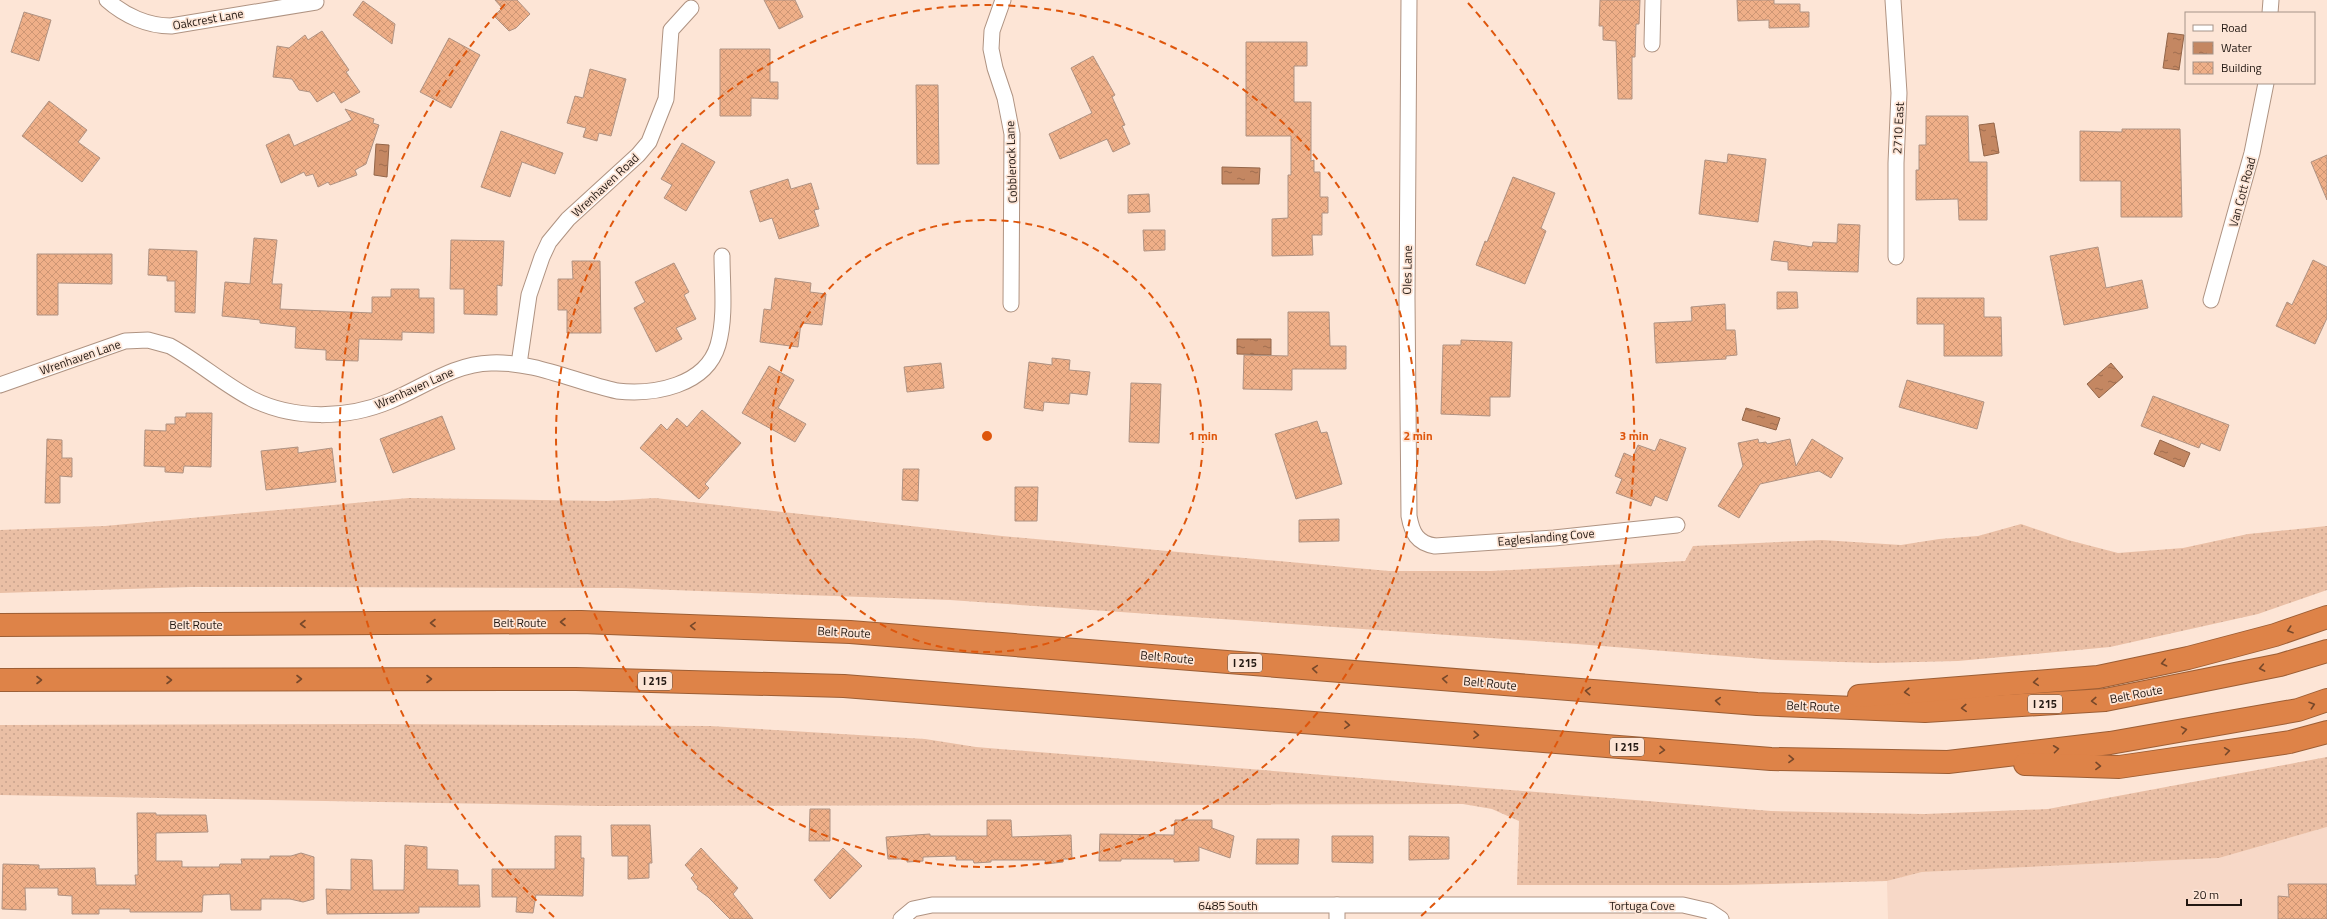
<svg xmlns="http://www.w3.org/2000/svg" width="2327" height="919" font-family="'Titillium Web',sans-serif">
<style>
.built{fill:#f7d8c7}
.grass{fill:url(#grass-dots)}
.water{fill:url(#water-ripples);stroke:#93664a}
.building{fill:url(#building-cross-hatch);stroke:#af9282}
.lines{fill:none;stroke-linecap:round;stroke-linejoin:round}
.minor-casing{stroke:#af9382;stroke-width:17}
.motorway-casing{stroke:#9c5e35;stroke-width:24}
.minor{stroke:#fff;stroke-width:15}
.motorway{stroke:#de8348;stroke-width:22}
.oneway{stroke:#77482a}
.ring{fill:none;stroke:#de560c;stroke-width:2;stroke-dasharray:7 5}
.labels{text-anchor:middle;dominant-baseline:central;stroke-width:3.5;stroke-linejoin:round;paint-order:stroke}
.shield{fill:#fde5d6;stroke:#64564d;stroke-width:1}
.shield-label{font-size:11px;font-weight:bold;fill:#221812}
.street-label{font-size:12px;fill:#221812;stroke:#fde5d6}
.centre{fill:#de560c;stroke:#fde5d6;stroke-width:2}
.ring-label{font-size:12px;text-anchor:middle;font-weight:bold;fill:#de560c;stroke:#fde5d6;stroke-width:3.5;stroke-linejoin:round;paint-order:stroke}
</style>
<defs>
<pattern id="grass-dots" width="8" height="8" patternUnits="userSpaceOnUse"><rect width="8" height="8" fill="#eabfa5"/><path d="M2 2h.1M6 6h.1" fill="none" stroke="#c8a38d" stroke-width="1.8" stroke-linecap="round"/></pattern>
<pattern id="water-ripples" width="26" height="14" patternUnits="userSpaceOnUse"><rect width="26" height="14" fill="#c48762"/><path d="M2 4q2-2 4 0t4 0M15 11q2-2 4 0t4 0" fill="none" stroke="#9f6d4f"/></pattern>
<pattern id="building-cross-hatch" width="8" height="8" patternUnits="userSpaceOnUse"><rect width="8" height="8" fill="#efaf88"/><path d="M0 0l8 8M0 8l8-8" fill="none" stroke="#cd9674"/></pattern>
</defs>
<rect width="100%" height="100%" fill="#fde5d6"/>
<path class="built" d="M2327,827v92h-439l-1,-38 35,-9 297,-14z"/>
<g class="grass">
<path d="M409,498l198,3 48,-3 347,38 387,35h102l194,-10 8,-15 129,-6 79,5 38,-6 39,-3 43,-12 47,16 50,13 65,-5 65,-14 79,-8v64l-69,24 -148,33 -152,14 -83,2 -99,-3 -199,-16 -627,-44 -145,-5 -184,-7 -319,-1h-111l-191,6v-63l105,-4z"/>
<path d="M382,724l328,2 215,13 51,8 795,64 154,3 123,-5 279,-52v70l-108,31 -297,14 -35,9 -160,4h-210l2,-64 -27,-12 -29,-5 -861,2 -602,-11v-70z"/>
</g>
<g class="water">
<path d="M2168,33l16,2 -5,35 -16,-2z"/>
<path d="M1994,123l5,30 -15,3 -5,-31z"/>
<path d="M376,144l13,1 -2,32 -13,-2z"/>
<path d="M1222,167l38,1 -1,16h-37z"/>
<path d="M1237,339h34v16l-34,-1z"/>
<path d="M2111,363l12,14 -24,21 -12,-14z"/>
<path d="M1746,408l34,10 -4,12 -34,-10z"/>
<path d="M2160,440l30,13 -6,14 -30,-13z"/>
</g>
<g class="building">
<path d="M495,0h22l13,14 -14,14 -7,3 -15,-15 8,-8z"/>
<path d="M764,0h31l8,17 -24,12z"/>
<path d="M1600,0h40l-1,24h-3l-1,33h-3v42h-14l-2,-58 -13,-1v-14h-4z"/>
<path d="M1737,0h37v4h26v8h9v15l-40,1v-8l-31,1z"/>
<path d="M363,1l32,23 -3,20 -39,-29z"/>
<path d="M24,12l27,8 -12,41 -28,-9z"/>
<path d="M322,31l27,39 -3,2 14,20 -19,11 -7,-11 -17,10 -7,-10 -11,-2 -7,-11 -19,-2 4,-31 12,2 16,-13 3,5z"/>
<path d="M449,38l31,17 -29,53 -31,-16z"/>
<path d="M1246,42h61v24h-13v36h17v59l3,-1v12h6v25h8v16h-6v22h-10l1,20 -41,1v-37l16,-1v-43h3v-39h-45z"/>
<path d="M720,49h50v33h8v17l-27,-1v18h-31z"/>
<path d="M1093,56l22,39 -3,2 13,28 -3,1 8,18 -17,8 -6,-13 -47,20 -11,-25 43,-21 -21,-45z"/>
<path d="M590,69l36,10 -15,57 -12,-3 -2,8 -14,-4 3,-9 -19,-5 8,-27 8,2z"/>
<path d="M916,85h22l1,79h-22z"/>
<path d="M49,101l38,29 -9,12 22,16 -18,24 -60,-46z"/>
<path d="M345,109l29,10 -1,4 6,2 -13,39 -11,6 2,5 -27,10 -2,-3 -10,5 -5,-13 -7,2 -2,-4 -23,11 -15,-38 23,-11 5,12 58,-26z"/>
<path d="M1926,116h42l1,46h18v58h-28l-1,-21 -42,1v-30h3v-25h7z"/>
<path d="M2122,129h58l2,88h-61v-36h-41v-50l42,1z"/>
<path d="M501,131l62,22 -8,21 -33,-12 -12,35 -29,-10z"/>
<path d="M682,143l33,19 -29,49 -22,-13 8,-13 -11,-6z"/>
<path d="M1728,154l38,5 -8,63 -59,-8 6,-54 22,3z"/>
<path d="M2327,155v45l-16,-38z"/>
<path d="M1513,177l42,16 -14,35 5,3 -21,53 -49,-19 9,-24 2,1z"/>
<path d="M788,179l3,10 20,-6 8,26 -5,1 5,16 -40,13 -7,-21 -12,4 -10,-31z"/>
<path d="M1149,194l1,18 -22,1v-18z"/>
<path d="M1838,224l22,1 -2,47 -70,-2v-8l-17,-2 3,-19 38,6 1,-5 24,1z"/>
<path d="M1143,230h22v20l-21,1z"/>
<path d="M254,238l23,2 -5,44h10l-2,25 92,4v-16h19v-8h28v9h15v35l-32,-1v8l-43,-1 -1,22 -32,-1v-10l-31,-2 1,-21 -36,-4v-3l-38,-4 3,-34 25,2z"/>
<path d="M451,240l53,1 -2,45 -5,-1v30l-33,-1v-25h-14z"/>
<path d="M2098,247l8,41 36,-8 6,28 -84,17 -14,-69z"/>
<path d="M149,249l48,2 -2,62 -20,-1v-31h-8v-5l-19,-1z"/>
<path d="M37,254h75v30l-54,-1v32h-21z"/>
<path d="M2313,260l14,7v51l-12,26 -39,-18 11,-24 5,3z"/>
<path d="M572,261h28l1,72h-34v-23h-9v-31h15z"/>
<path d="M674,263l15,29 -5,3 12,24 -20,9 6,11 -26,13 -22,-44 11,-6 -10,-20z"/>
<path d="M775,278l36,5 -1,9 16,2 -4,31 -21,-2 -3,24 -38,-5 4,-33 7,1z"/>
<path d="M1777,292h20l1,16 -21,1z"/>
<path d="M1917,298h67v19h17l1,39h-58v-32h-27z"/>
<path d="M1725,304l1,26h9l2,25 -11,1v3l-70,4 -2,-40 38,-2 -1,-14z"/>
<path d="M1288,312h41l1,34h16v23h-54v21l-49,-1 1,-34 44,1z"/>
<path d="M1461,340l51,2 -2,55h-20v19l-49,-2 2,-69h18z"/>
<path d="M1052,358l18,2 -1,10 21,2 -3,23 -17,-2 -1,11 -25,-2 -1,9 -19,-3 5,-46 23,3z"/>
<path d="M941,363l3,25 -37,4 -3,-25z"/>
<path d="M769,366l25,14 -16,28 28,16 -11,18 -53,-29z"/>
<path d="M1907,380l77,22 -7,27 -78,-22z"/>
<path d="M1131,383l30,1 -2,59 -30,-1z"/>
<path d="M2153,396l76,29 -9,26 -19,-8 -2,5 -58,-22z"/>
<path d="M702,410l39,33 -36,41 4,4 -10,11 -59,-51 21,-24 6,6 10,-12 10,9z"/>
<path d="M186,413h26l-1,54 -27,-1 -1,7 -18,-1v-5l-21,-1 1,-36 21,1v-7h9v-7h11z"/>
<path d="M442,416l13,33 -62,24 -13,-34z"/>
<path d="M1317,421l4,12 6,-1 15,52 -46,15 -21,-65z"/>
<path d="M47,439l15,1v18h10v19l-12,-1v27h-15z"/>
<path d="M1660,439l26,9 -19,53 -12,-5 -4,10 -35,-13 6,-14 -7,-3 9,-23 9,4 5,-12 17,6z"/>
<path d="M1758,439l1,4 7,-1 1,2 23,-5 6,27 16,-27 31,19 -12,20 -12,-7 -59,13 -21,34 -21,-12 25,-40 -5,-23z"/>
<path d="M298,447v6l34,-5 4,34 -70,8 -5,-39z"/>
<path d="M903,469h16l-1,32 -16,-1z"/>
<path d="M1015,487h23l-1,34h-22z"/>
<path d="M1339,519v22l-40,1v-22z"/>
<path d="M810,809h20v32h-21z"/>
<path d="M137,813h19v2h50l2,17 -52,1v28h26v6h37l1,-3h22l-1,-5h29v-3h21l10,-3 13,4v42l-11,3 -13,-3h-29v11h-30l-1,-16 -27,1 -1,17h-72v-3h-31v5h-27v-18l-14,-1v-7h-33l1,22 -24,-1 1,-45 36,1v4l56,-1 1,17h40l-1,-10h3z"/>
<path d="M987,820h24l1,17 59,-2 1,24h-9v3l-17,2 -1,-4h-54v2l-17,1 -1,-3h-17v-4l-33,1v4l-16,1v-3h-19l-2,-22 44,-3v2h57z"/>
<path d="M1175,820h37v8l22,8 -4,22 -31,-11v14l-25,1v-3h-53v2h-22l1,-27 74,1z"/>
<path d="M611,825h39l2,38h-3v15l-21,1v-23h-16z"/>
<path d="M555,836h26v22h3l-1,38 -47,-1 -3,18 -17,-1 1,-15h-25v-28h63z"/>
<path d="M1332,836h41v27l-41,-1z"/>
<path d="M1409,836l40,1v22l-40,1z"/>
<path d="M1257,839h42l-1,25h-42z"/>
<path d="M405,845l22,2v22l31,1v15h21l1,22h-61v6l-92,1 -1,-25 25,1v-31l21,1 1,30h31z"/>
<path d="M701,848l37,40 -5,6 20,25h-23l-22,-22 -11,-8 1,-2 -7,-9 3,-3 -9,-10z"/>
<path d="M843,848l19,18 -32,33 -16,-19z"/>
<path d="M2288,884h39v35h-49v-23l11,1z"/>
</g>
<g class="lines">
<g class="minor-casing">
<g id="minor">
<path d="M107,0c18,16 41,26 64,26l145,-24"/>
<path d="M1003,0l-11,31 -1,18 4,19 10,30 7,36 -1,170"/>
<path d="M1409,0l-2,299 2,217c3,17 8,27 26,30l119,-8 123,-13"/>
<path d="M1893,0l6,93 -3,70v94"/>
<path d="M2270,13l1,-13"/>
<path d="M1652,44l1,-44"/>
<path d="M2211,300l41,-147 14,-70"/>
<path d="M519,364l10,-69 13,-38 7,-15 19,-23 70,-64 11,-13 17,-43 5,-69 20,-22"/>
<path d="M0,385l125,-44 23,-1 22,6c29,16 53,38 82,53 42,21 95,20 138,2 34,-14 63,-37 101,-38 43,-2 84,19 126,28 37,4 89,-5 101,-46 8,-28 4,-61 4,-89"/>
<path d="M1337,905v14"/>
<path d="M901,919l12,-10 19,-4h751l26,6 12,8"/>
</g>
</g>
<g class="motorway-casing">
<g id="motorway">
<path d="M0,625l581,-3 269,10 907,72 168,7 180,-11 175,-35 47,-14"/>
<path d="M0,680l576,-1 268,7 927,73 177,3 162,-19 188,-33 29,-10"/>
<path d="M1859,696l239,-19 90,-19 87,-23 52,-18"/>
<path d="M2025,764l94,3 171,-25 37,-10"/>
</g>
</g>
<use href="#minor" class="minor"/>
<use href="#motorway" class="motorway"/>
</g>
<defs><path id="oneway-chevron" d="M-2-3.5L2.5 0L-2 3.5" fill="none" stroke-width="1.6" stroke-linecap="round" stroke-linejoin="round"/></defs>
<g class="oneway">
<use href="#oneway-chevron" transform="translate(563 622) rotate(180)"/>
<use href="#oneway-chevron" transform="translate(433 623) rotate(180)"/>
<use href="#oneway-chevron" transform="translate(303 624) rotate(180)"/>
<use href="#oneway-chevron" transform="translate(693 626) rotate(-178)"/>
<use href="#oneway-chevron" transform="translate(2290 630) rotate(161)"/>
<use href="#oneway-chevron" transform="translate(2164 663) rotate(168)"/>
<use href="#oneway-chevron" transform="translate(2262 668) rotate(169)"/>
<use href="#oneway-chevron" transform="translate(1315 669) rotate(-175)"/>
<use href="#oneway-chevron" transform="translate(299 679)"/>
<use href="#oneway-chevron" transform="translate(429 679)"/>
<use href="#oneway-chevron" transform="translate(1445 679) rotate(-175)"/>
<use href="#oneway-chevron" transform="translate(39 680)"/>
<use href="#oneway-chevron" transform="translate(169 680)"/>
<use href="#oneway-chevron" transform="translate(2036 682) rotate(175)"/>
<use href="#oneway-chevron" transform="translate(1588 691) rotate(-175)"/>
<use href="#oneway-chevron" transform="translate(1907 692) rotate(175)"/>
<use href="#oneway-chevron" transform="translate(1718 701) rotate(-175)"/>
<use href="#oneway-chevron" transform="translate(2094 701) rotate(177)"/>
<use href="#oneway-chevron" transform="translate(2312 705) rotate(-18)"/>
<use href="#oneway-chevron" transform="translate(1964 708) rotate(177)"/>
<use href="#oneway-chevron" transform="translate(1347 725) rotate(4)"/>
<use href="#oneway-chevron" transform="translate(2184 730) rotate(-10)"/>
<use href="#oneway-chevron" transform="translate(1476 735) rotate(4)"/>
<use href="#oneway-chevron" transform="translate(2056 749) rotate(-7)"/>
<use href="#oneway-chevron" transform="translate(1662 750) rotate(4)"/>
<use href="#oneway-chevron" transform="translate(2227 751) rotate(-8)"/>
<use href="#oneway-chevron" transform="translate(1791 759) rotate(1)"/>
<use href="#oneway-chevron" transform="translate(2098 766) rotate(1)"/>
</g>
<g class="ring">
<circle cx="987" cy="436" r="216"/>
<circle cx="987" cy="436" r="431"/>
<path d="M554 917A647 647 0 0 1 506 3M1468 3A647 647 0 0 1 1420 917"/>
</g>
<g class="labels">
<g class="shield">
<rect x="1228" y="654" width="34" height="18" rx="3"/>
<rect x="638" y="672" width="34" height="18" rx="3"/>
<rect x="2028" y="695" width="34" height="18" rx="3"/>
<rect x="1610" y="738" width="34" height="18" rx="3"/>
</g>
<g class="shield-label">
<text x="1245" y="663">I 215</text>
<text x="655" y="681">I 215</text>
<text x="2045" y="704">I 215</text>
<text x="1627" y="747">I 215</text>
</g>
<g class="street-label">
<text transform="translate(208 19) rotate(-10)">Oakcrest Lane</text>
<text transform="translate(1898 128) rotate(-87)">2710 East</text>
<text transform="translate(1011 162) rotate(-92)">Cobblerock Lane</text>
<text transform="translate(605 185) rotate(-43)">Wrenhaven Road</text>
<text transform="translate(2242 192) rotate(-75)">Van Cott Road</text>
<text transform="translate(1407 270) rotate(-89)">Oles Lane</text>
<text transform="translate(80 357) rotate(-19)">Wrenhaven Lane</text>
<text transform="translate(414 388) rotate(-24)">Wrenhaven Lane</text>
<text transform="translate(1546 537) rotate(-5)">Eagleslanding Cove</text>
<text x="520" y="622">Belt Route</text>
<text x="196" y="624">Belt Route</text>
<text transform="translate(844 632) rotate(3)">Belt Route</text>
<text transform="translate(1167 657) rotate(5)">Belt Route</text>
<text transform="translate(1490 683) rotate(5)">Belt Route</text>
<text transform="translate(2136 694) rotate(-11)">Belt Route</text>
<text transform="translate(1813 706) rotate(2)">Belt Route</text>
<text x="1228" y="905">6485 South</text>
<text x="1642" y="905">Tortuga Cove</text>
</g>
</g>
<circle cx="987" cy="436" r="6" class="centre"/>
<g class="ring-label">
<text x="1203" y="440">1 min</text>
<text x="1418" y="440">2 min</text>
<text x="1634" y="440">3 min</text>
</g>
<rect x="2185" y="12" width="130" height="72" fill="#fde5d6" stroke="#a59388"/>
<rect x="2193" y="25" width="20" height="6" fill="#ffffff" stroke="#a59388"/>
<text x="2221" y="32" font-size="12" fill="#221812">Road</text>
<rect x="2193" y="42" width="20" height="12" fill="url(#water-ripples)" stroke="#a59388"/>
<text x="2221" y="52" font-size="12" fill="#221812">Water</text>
<rect x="2193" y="62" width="20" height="12" fill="url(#building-cross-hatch)" stroke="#a59388"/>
<text x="2221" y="72" font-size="12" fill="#221812">Building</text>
<path d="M2187 899v6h54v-6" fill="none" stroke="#221812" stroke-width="2"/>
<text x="2193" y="899" font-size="12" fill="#221812" stroke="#fde5d6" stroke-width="3" paint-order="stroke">20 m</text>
</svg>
